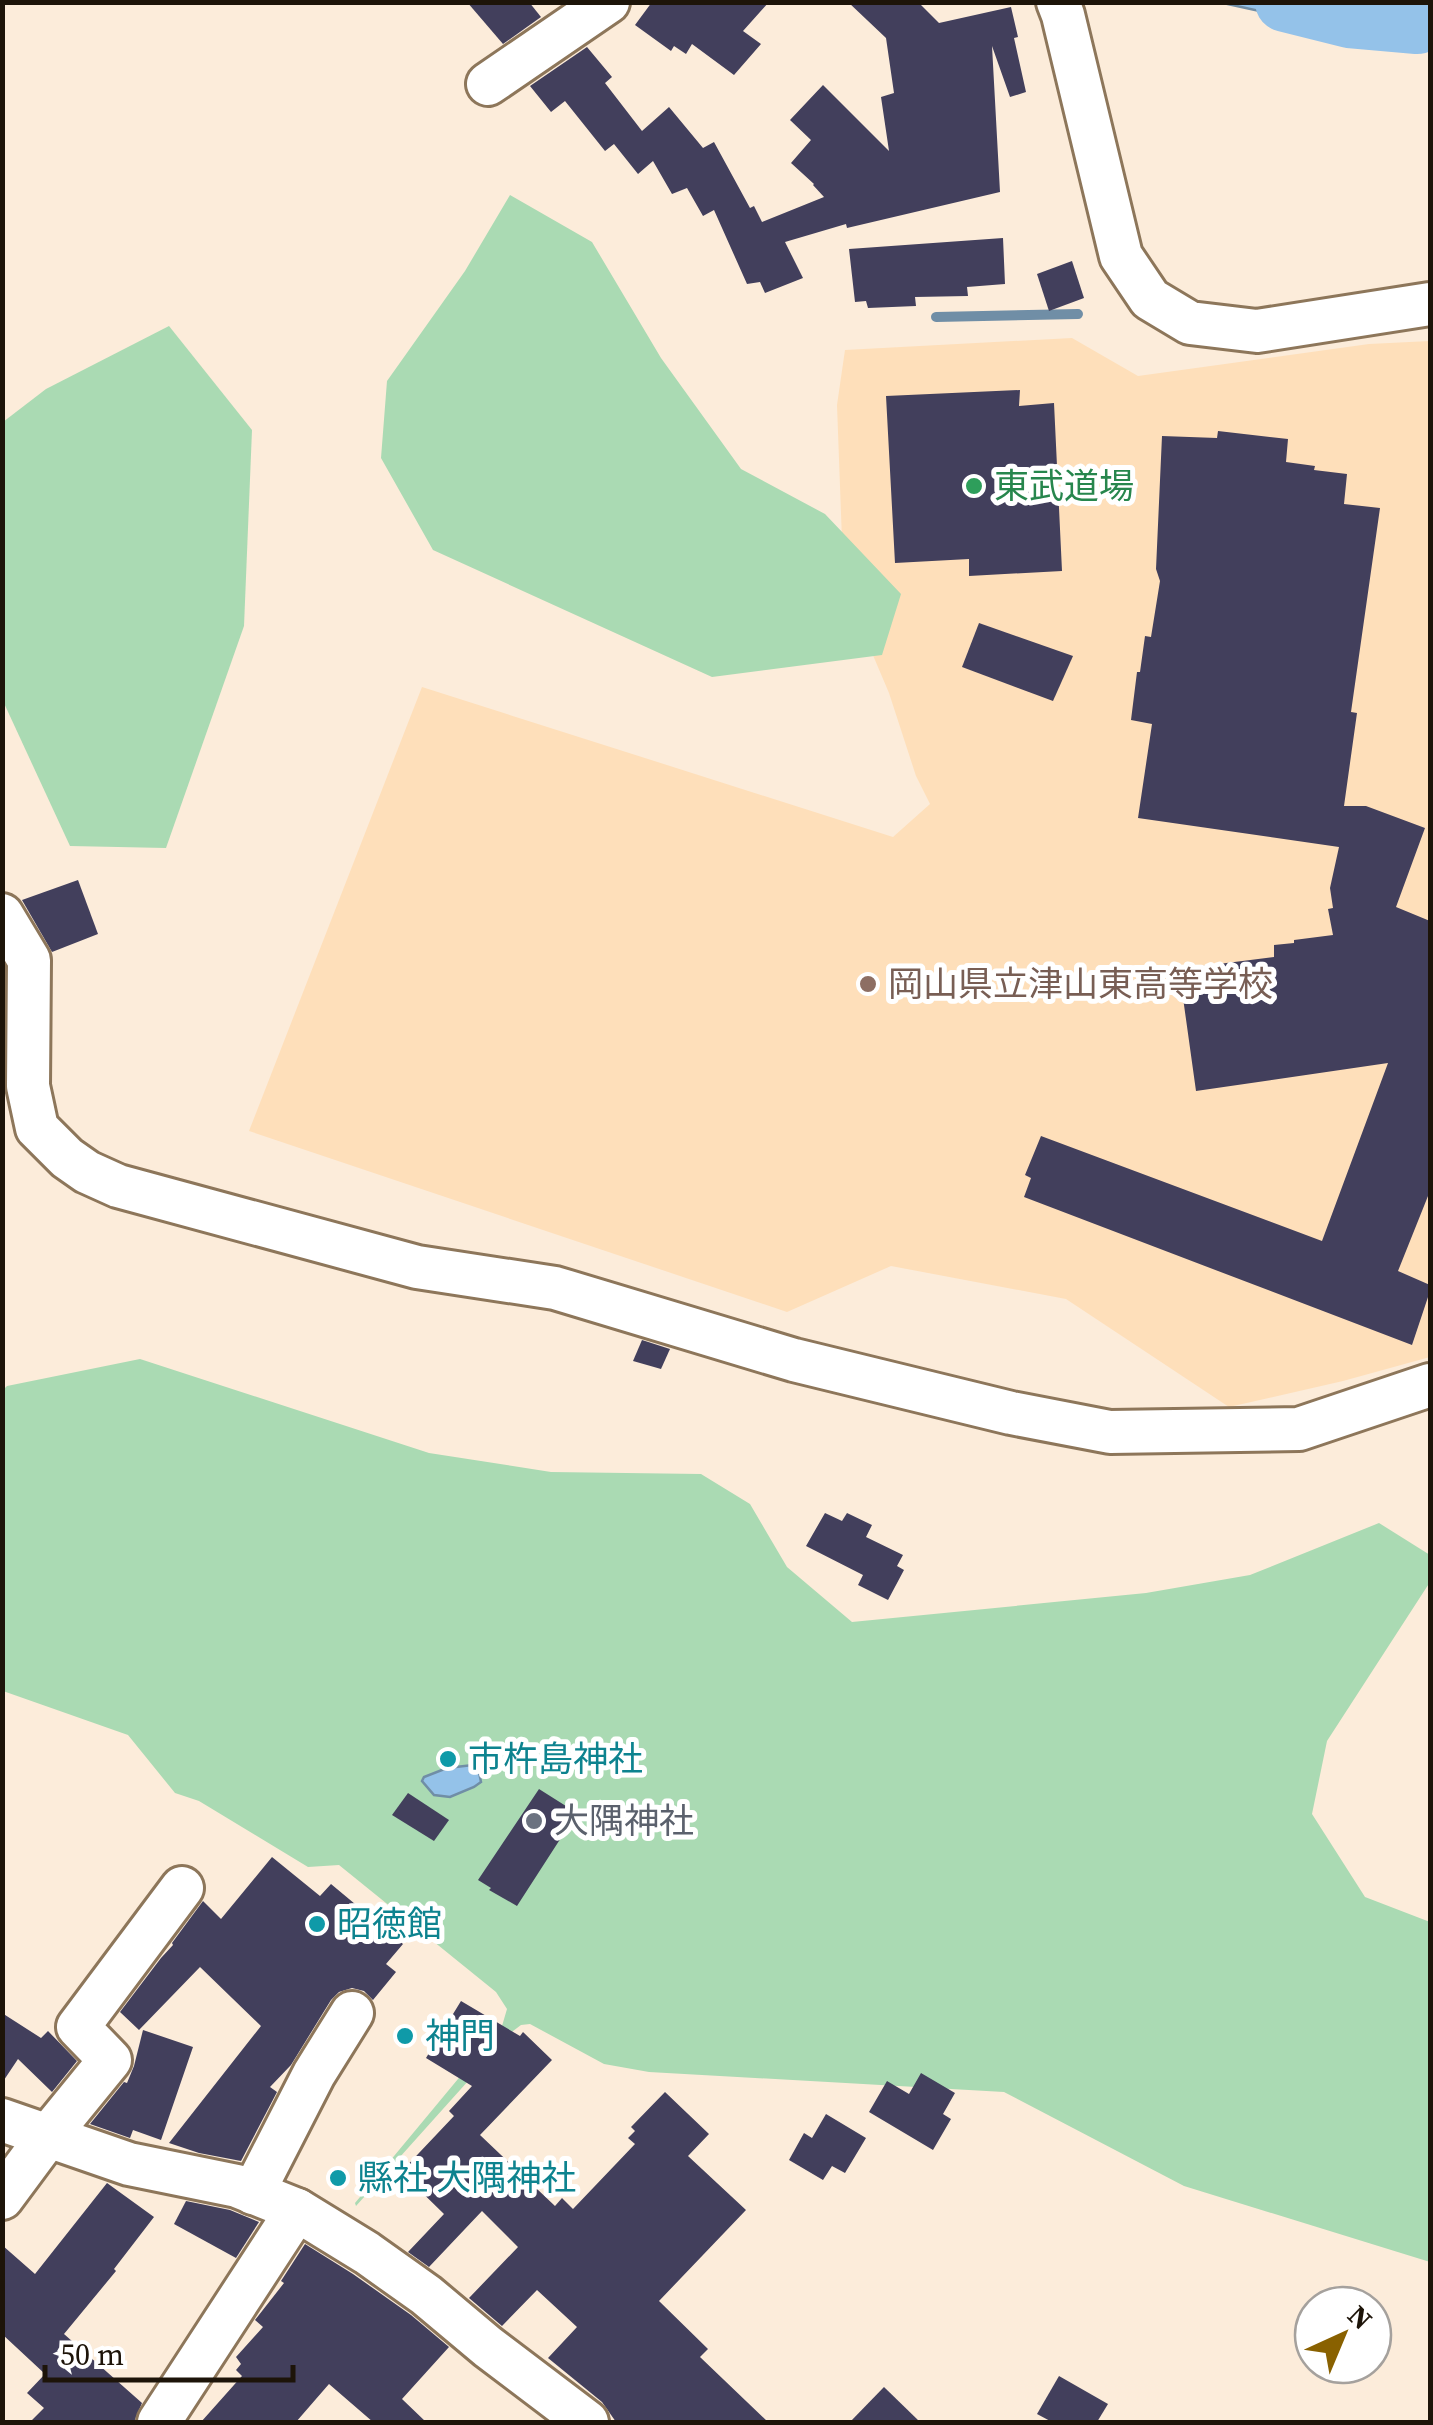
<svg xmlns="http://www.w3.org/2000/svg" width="1433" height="2425" font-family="'Source Serif 4','Noto Sans JP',serif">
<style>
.built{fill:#fedfba}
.green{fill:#aadab3}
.water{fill:#94c2e9;stroke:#708ea6;stroke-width:2.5}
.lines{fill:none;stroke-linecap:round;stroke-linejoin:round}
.stream{stroke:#708ea6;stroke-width:10}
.river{stroke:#94c2e9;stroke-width:60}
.building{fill:#423f5c}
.minor-casing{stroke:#8d765a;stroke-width:48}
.minor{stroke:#fff;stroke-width:42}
.leisure-dot{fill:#2e9e5b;stroke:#fff;stroke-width:4}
.education-dot{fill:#8d6e63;stroke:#fff;stroke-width:4}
.culture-dot{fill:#0f9aa8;stroke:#fff;stroke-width:4}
.worship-dot{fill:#6b7280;stroke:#fff;stroke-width:4}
.labels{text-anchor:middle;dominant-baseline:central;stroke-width:10;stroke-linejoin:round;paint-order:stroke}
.leisure-label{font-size:35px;fill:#27864d;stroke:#fff;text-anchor:start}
.education-label{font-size:35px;fill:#785e54;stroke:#fff;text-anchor:start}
.culture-label{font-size:35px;fill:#0d838f;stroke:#fff;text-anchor:start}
.worship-label{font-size:35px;fill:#5b616d;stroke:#fff;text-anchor:start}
</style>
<rect width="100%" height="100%" fill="#fcecda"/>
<path class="built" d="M1072,338l66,38 231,-32 61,-3v1016l-87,24 -114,26 -163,-108 -175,-33 -104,46 -538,-181 173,-444 471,150 37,-33 -14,-28 -27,-83 -42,-99 -4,-27 -6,-162 8,-55z"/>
<g class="green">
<path d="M510,195l82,47 69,116 80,111 84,45 76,80 -19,61 -170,22 -279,-127 -52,-92 6,-77 78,-110z"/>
<path d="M169,326l83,104 -8,196 -78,222 -96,-2 -67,-145v-279l43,-33z"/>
<path d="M140,1359l289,94 122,19 150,2 49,30 37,63 65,55 294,-29 104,-18 129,-52 51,32v27l-103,159 -15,73 53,83 65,25v340l-246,-76 -180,-94 -355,-20 -45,-8 -74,-40 -9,1 -8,6 -157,175 -1,-3 147,-177 5,-17 -11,-17 -157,-127 -31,2 -109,-66 -24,-8 -47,-58 -125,-44v-301l4,-4z"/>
</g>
<g class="water">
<path d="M1223,3h69l-5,14z"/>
<path d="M473,1765l5,2 3,15 -7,5 -24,10 -16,-2 -12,-14 2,-4 23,-9z"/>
</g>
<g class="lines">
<path class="stream" d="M936,317l142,-3"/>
<path class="river" d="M1285,2l64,16 68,6 13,-9"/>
</g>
<g class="building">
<path d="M467,2h62l12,15 -38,27z"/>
<path d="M652,2h117l-26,29 18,13 -27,31 -42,-31 -6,10 -12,-8 -3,5 -36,-26z"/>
<path d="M848,2h70l21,21 72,-16 7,30 -4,1 12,54 -16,5 -18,-51 8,146 -153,36 -1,-4 -61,18 18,36 -38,15 -5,-11 -13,2 -33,-74 -11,6 -16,-28 -15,6 -19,-33 -15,13 -24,-30 -9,7 -40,-50 -14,11 -21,-26 57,-39 25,30 -7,6 37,48 27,-24 34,41 11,-6 36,66 4,-2 8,16 62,-25 -11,-12 1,-1 -23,-21 20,-23 -21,-20 33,-35 66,66 -8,-54 13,-4 -8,-55z"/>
<path d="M1003,238l2,46 -38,3 1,9 -53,1 1,9 -48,2 -2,-7 -11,1 -6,-53z"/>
<path d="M1072,261l12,37 -35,13 -12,-37z"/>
<path d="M1020,390l-1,16 35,-3 8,168 -93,5v-17l-74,4 -9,-167z"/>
<path d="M1218,431l70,8 -2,23 29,4 -1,4 33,4 -3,30 36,4 -29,204 6,1 -13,93h22l59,22 -29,79 34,14v270l-32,80 32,14v6l-18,54 -388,-148 7,-19 -6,-3 16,-39 281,105 66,-178 -192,28 -17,-122 95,-12v-12l20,-2v-3l39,-5 -5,-26 5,-1 -3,-20 9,-41 -201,-29 14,-94 -21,-4 6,-48h3l5,-36 6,1 9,-56 -4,-12 6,-133 55,2z"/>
<path d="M979,623l94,33 -20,45 -91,-34z"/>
<path d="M78,880l20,54 -46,18 -30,-52z"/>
<path d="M642,1340l28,9 -9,20 -28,-8z"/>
<path d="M825,1513l17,8 5,-8 25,12 -6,12 37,18 -6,11 7,4 -16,30 -30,-15 5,-10 -57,-29z"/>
<path d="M539,1789l38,24 -60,93 -28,-16 2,-2 -13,-8z"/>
<path d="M408,1793l41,27 -15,21 -42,-26z"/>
<path d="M272,1857l48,39 11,-12 72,60 -17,20 10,8 -23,28 -9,-9 -12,-3 -13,4 -8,8 -40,65 -21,22 7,5 -36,69 -42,-8 -30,-10 92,-117 -61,-59 -61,63 -19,-18 41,-54 12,-13 -1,-2 31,-42 18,18z"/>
<path d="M461,2001l59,35 3,-4 29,28 -72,75 75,71 7,-8 11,11 62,-65 -7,-6 7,-7 -4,-4 34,-35 44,42 -21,22 58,54 -87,91 49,48 -8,8 68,65h-152l-14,-20 -54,-44 29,-31 -40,-37 -35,36 -33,-28 49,-51 -36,-36 -53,56 -21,-15 36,-38 -43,-42 53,-56 -5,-5 23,-25 -46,-28z"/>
<path d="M2,2013l39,25 7,-7 29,30 -25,31 -34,-33 -16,24z"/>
<path d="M143,2030l50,17 -32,93 -28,-10 -3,8 -40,-14 34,-42 3,1 7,-17z"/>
<path d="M921,2073l34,20 -12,21 8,5 -18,31 -64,-38 18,-31 22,13z"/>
<path d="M826,2114l40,24 -21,35 -13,-7 -9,14 -34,-20 15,-27 8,5z"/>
<path d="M107,2183l47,34 -40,52 2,2 -52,63 78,69 -8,19h-104l14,-14 -17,-15 18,-19 -43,-40v-89l33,29z"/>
<path d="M186,2201l44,9 29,12 -23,36 -62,-34z"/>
<path d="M305,2244l48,30 58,41 38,32 -47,52 24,23h-53l-44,-38 -33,38h-95l41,-46 -6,-6 5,-6 -5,-7 27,-30 -8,-7 29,-37 -3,-2z"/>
<path d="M1059,2376l49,28 -11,18h-45l-15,-8z"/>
<path d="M884,2387l36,35h-70z"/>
</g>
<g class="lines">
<g class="minor-casing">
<g id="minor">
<path d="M1058,2l5,13 58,241 29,43 40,24 67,8 173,-27"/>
<path d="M488,84l120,-82"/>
<path d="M2,915l27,45 -1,126 9,42 30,30 20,14 31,14 299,81 138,21 239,72 217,53 99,19 189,-3 131,-44"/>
<path d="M2,2120l127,44 108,22 60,24 70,43 59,42 62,52 99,75"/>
<path d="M253,2193l61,-119 38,-61"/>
<path d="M2,2198l46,-62 62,-76 -32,-33 104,-139"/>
<path d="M159,2422l138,-212"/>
</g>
</g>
<use href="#minor" class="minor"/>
</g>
<circle class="leisure-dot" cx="974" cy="486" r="10"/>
<circle class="education-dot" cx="868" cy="984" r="10"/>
<g class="culture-dot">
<circle cx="448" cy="1759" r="10"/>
<circle cx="317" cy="1924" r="10"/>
<circle cx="405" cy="2036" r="10"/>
<circle cx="338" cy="2178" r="10"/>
</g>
<circle class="worship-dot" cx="534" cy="1821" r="10"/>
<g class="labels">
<g class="leisure-label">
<text x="994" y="486">東武道場</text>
</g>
<g class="education-label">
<text x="888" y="984">岡山県立津山東高等学校</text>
</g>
<g class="culture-label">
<text x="468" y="1759">市杵島神社</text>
<text x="337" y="1924">昭徳館</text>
<text x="425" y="2036">神門</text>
<text x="358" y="2178">縣社 大隅神社</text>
</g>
<g class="worship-label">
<text x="554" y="1821">大隅神社</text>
</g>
</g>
<rect width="1433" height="2425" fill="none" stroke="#1d1409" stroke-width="10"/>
<g transform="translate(1343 2335) rotate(44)"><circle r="48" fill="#ffffff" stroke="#a5a19d" stroke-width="2.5"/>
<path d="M0-8L18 38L0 25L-18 38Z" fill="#896100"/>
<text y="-15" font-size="28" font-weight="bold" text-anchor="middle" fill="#1d1409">N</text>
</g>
<path d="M45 2365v15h248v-15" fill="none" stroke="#1d1409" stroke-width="5"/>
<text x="60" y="2365" font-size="30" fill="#1d1409" stroke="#ffffff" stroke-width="8" paint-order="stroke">50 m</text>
</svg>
